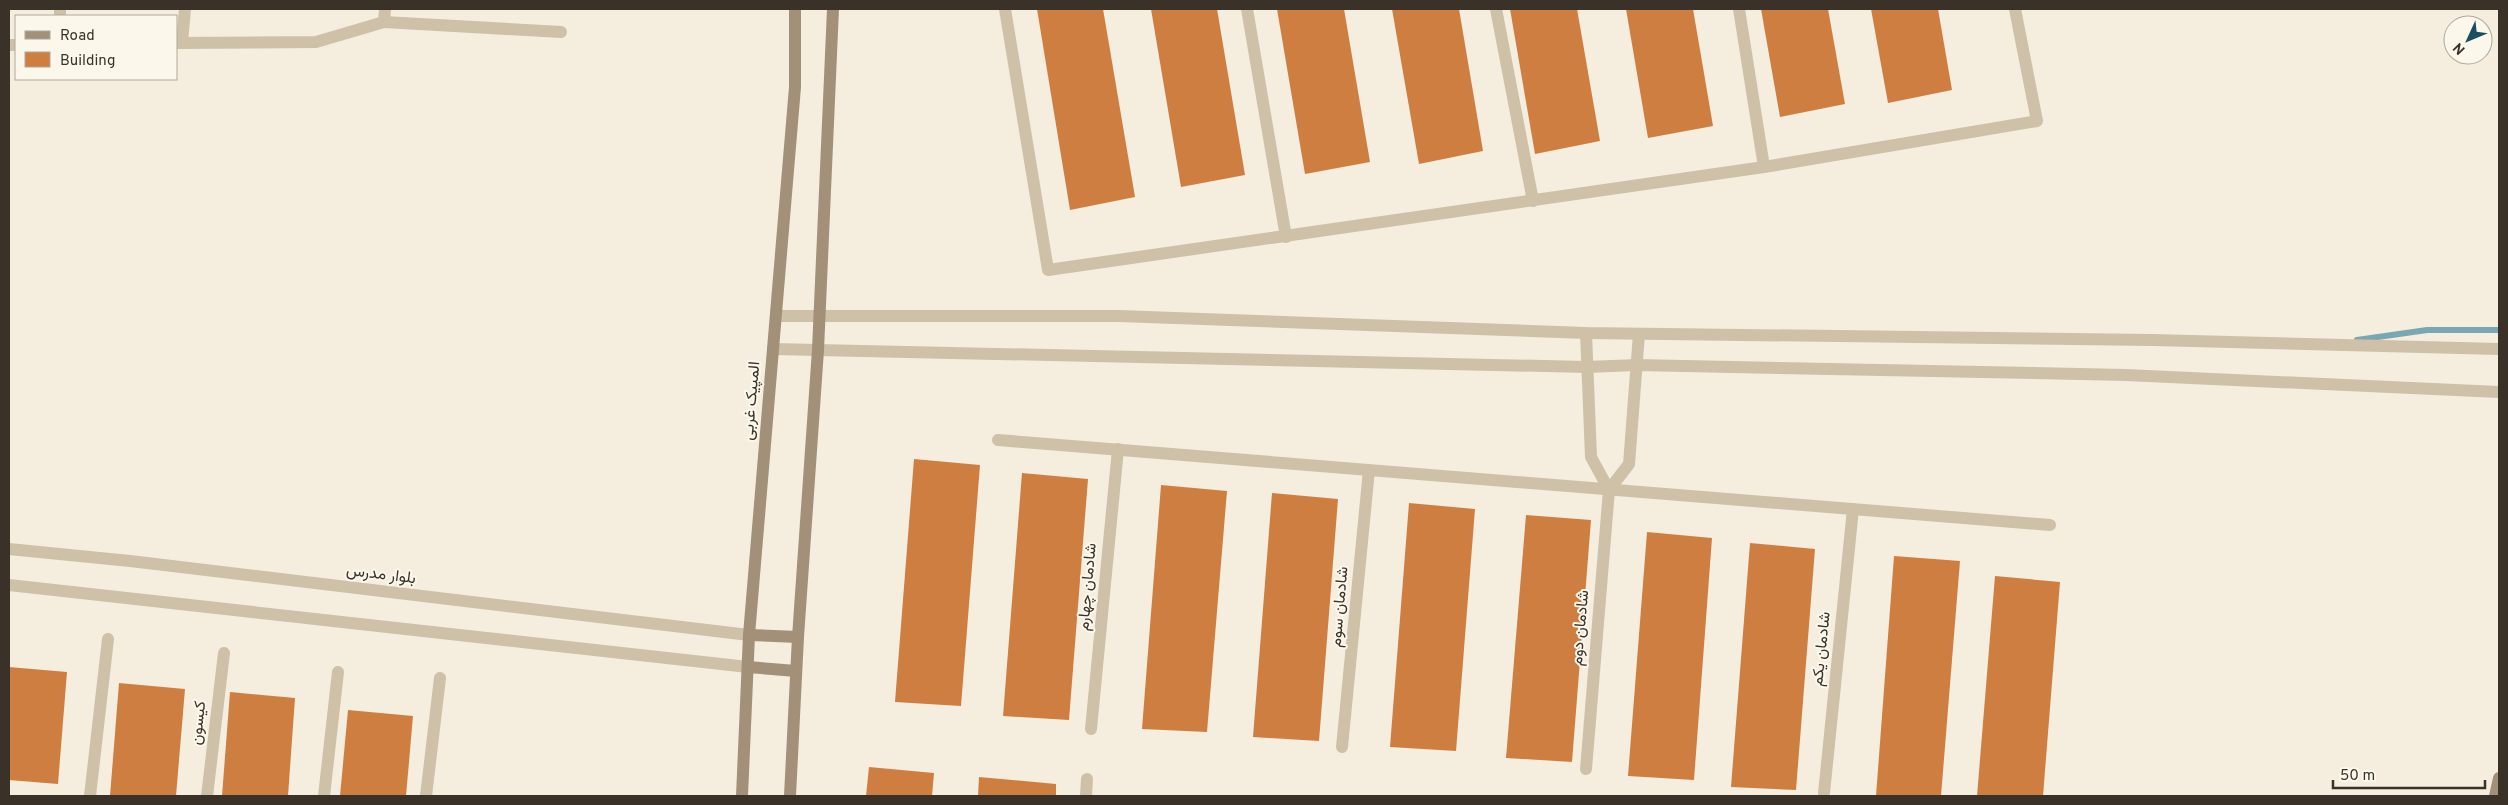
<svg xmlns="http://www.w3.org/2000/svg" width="2508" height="805" font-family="Overpass,Vazirmatn,sans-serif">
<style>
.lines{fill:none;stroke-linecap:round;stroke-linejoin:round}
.stream{stroke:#7aa7b4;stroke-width:6}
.building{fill:#cf7e42}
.street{stroke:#cec1a8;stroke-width:12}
.secondary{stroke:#a29079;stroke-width:12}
.labels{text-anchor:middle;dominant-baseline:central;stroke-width:4;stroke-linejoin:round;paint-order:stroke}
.street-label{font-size:16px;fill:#3a3229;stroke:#fbf7eb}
</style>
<rect width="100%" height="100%" fill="#f5eede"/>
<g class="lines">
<path class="stream" d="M2357,340l70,-10h72"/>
</g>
<g class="building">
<path d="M1037,9h66l32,188 -65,13z"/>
<path d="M1151,9h66l28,166 -64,12z"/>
<path d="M1277,9h67l26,153 -65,12z"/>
<path d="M1392,9h67l24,142 -64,13z"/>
<path d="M1510,9h67l23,132 -65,13z"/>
<path d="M1626,9h67l20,117 -65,12z"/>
<path d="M1761,9h67l17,95 -65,13z"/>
<path d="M1871,9h67l14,81 -64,13z"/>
<path d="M914,459l66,6 -19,241 -66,-4z"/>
<path d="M1022,473l66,6 -19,241 -66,-4z"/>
<path d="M1161,485l66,6 -20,241 -65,-3z"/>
<path d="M1272,493l66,6 -19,242 -66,-4z"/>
<path d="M1409,503l66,6 -19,242 -66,-4z"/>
<path d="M1526,515l65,5 -19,242 -66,-4z"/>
<path d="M1647,532l65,6 -18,242 -66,-4z"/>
<path d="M1750,543l65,6 -19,241 -65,-3z"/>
<path d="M1894,556l66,5 -19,235h-65z"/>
<path d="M1995,576l65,6 -17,214h-66z"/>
<path d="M9,667l58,5 -9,112 -49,-4z"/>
<path d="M119,683l66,6 -9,107h-66z"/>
<path d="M230,692l65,6 -7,98h-66z"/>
<path d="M348,710l65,6 -7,80h-66z"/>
<path d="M869,767l65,6 -2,23h-66z"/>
<path d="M979,777l77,7v12h-78z"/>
</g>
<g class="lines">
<g class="street">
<path d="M1005,9l43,261 716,-103 273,-46 -22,-112"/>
<path d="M1247,9l39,228"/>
<path d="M1496,9l37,192"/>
<path d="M1739,9l25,158"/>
<path d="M60,16v-7"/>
<path d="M384,22l177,10"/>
<path d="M176,43l140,-1 68,-20 1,-13"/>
<path d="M182,43l3,-34"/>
<path d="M9,45h7"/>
<path d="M776,316h343l467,17 567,7 346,9"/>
<path d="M1586,333l5,124 18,33"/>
<path d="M773,349l814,18 50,-2 489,10 373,17"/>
<path d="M998,440l1052,85"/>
<path d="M1609,490l20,-26 10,-130"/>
<path d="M9,549l121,12 619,74"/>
<path d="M9,585l739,82"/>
<path d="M1091,729l27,-280"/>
<path d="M1342,747l27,-277"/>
<path d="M1586,769l23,-279"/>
<path d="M1824,793l29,-284"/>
<path d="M90,796l18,-157"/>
<path d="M207,796l17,-143"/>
<path d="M324,796l14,-124"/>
<path d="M426,796l14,-118"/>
<path d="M1086,796l1,-17"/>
</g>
<g class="secondary">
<path d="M749,635l49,2"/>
<path d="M748,667l48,4"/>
<path d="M742,796l7,-161 46,-548v-78"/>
<path d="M790,796l8,-159 20,-287 15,-341"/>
<path d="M2495,796l4,-18"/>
</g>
</g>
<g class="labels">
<g class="street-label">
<text transform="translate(752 401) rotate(-85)">المپیک غربی</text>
<text transform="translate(381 575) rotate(7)">بلوار مدرس</text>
<text transform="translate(1088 587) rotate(-85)">شادمان چهارم</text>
<text transform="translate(1340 607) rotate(-85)">شادمان سوم</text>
<text transform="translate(1581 628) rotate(-85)">شادمان دوم</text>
<text transform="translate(1822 649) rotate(-84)">شادمان یکم</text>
<text transform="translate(199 723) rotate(-84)">کیسون</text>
</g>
</g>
<rect width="2508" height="805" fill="none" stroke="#3a3229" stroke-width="20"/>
<rect x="15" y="15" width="162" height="65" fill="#fbf7eb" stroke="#aea89d"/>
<rect x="25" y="31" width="25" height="8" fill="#a29079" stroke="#aea89d"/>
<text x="60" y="40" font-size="15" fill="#3a3229">Road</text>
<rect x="25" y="52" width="25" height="15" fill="#cf7e42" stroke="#aea89d"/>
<text x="60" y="65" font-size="15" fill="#3a3229">Building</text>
<g transform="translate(2468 40) rotate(226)"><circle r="24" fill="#fbf7eb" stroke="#aea89d"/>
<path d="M0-4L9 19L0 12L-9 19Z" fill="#1b4e60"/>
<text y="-8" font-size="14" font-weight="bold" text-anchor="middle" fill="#3a3229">N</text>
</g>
<path d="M2333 780v8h152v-8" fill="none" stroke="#3a3229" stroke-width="2.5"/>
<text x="2340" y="780" font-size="15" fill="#3a3229" stroke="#fbf7eb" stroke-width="4" paint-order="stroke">50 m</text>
</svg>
